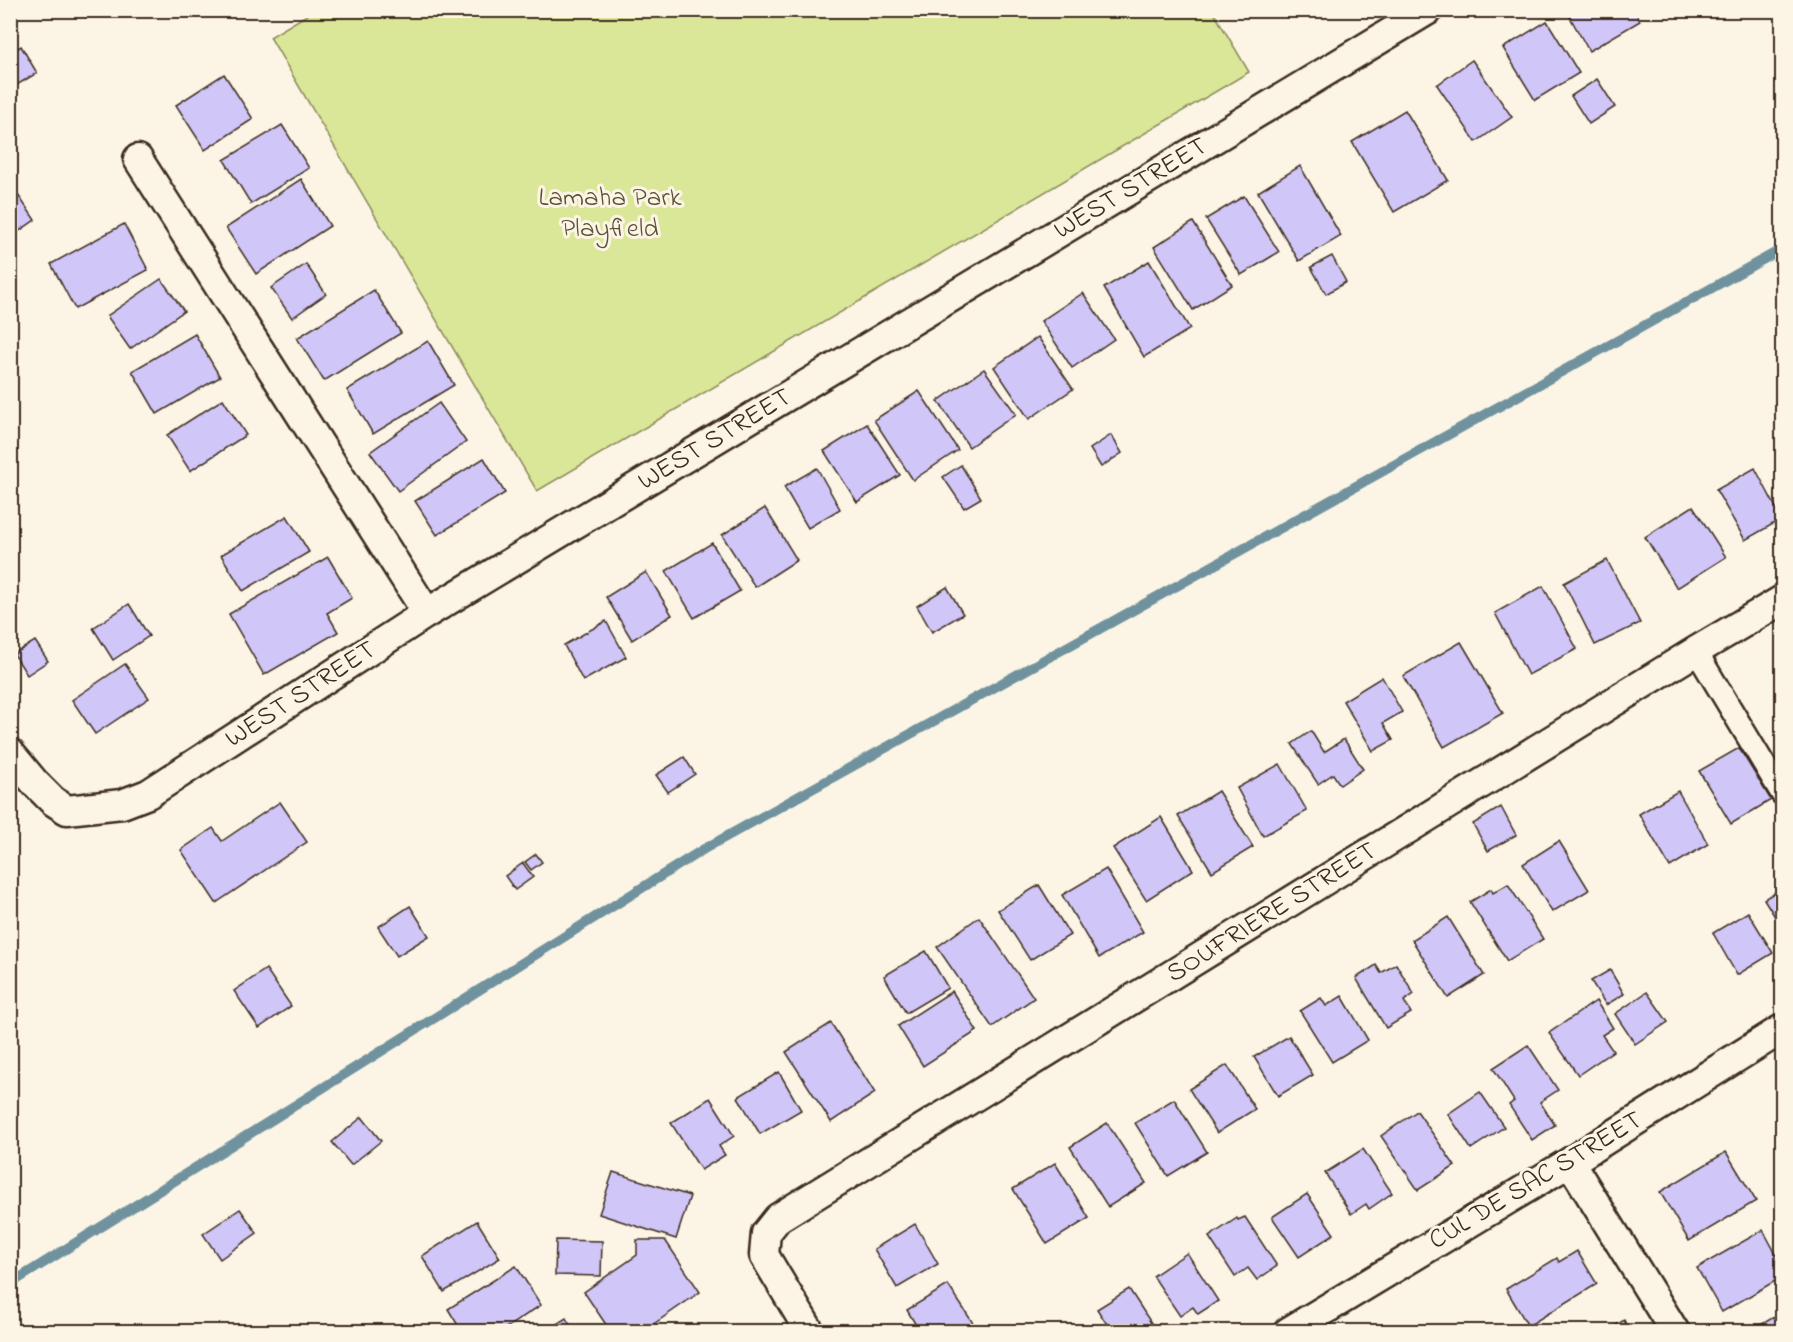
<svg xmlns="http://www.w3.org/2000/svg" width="1793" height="1342" font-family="'Indie Flower',sans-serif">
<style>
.green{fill:#dae698;stroke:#8a885b;stroke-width:1.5}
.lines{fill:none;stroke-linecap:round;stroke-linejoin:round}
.stream{stroke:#6f929e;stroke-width:10}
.building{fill:#d0c6f8;stroke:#3b2a1e;stroke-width:1.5}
.pedestrian-casing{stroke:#3b2a1e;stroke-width:26}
.minor-casing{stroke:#3b2a1e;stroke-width:33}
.pedestrian{stroke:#fcf5e5;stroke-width:21}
.minor{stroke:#fcf5e5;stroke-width:28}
.labels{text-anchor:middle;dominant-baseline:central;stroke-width:6;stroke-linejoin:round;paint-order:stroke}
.street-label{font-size:27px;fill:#3b2a1e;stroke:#fcf5e5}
.park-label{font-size:27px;fill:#5b5036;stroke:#fcf5e5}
</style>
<rect width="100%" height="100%" fill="#fcf5e5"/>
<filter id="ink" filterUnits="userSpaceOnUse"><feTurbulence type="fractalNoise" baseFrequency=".0167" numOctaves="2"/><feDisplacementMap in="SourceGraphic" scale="12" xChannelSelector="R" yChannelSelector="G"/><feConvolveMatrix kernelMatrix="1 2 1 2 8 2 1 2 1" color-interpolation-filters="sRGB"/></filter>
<g filter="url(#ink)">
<path class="green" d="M315,10l898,1 36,61 -712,419 -267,-454z"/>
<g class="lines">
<path class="stream" d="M10,1284l694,-435 1078,-600"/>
</g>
<g class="building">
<path d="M1566,10h68l6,11 -51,30z"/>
<path d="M1547,21l32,52 -44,27 -32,-52z"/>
<path d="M21,46l16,27 -27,16v-36z"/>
<path d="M1472,60l40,57 -36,25 -39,-57z"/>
<path d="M224,74l29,45 -48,31 -29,-45z"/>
<path d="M1597,79l18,28 -26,17 -18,-28z"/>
<path d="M1405,110l43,70 -54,32 -42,-70z"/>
<path d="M282,125l27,43 -58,36 -27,-44z"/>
<path d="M1300,166l41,70 -42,25 -41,-69z"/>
<path d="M301,179l29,47 -74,48 -30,-46z"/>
<path d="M18,195l17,25 -23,16 -2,-36z"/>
<path d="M1244,196l35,56 -38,23 -35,-56z"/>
<path d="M1193,222l39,63 -39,25 -39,-63z"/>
<path d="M124,224l24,46 -73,39 -24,-45z"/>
<path d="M1332,256l14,26 -20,12 -15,-27z"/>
<path d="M1149,261l41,68 -46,28 -40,-69z"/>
<path d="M306,264l20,30 -34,24 -21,-30z"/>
<path d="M161,279l23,32 -54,38 -23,-33z"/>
<path d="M374,290l27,43 -77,48 -27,-43z"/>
<path d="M1083,293l31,46 -42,29 -31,-47z"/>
<path d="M195,334l25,43 -63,37 -25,-43z"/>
<path d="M1038,337l35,52 -44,30 -35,-52z"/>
<path d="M428,341l26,44 -81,49 -26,-44z"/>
<path d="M984,369l32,45 -47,33 -31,-46z"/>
<path d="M919,391l39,59 -45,30 -39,-60z"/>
<path d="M223,399l23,36 -56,36 -23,-36z"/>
<path d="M439,403l27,39 -68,49 -28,-39z"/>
<path d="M867,424l33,51 -43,27 -33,-51z"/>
<path d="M1111,435l11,18 -21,14 -11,-18z"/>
<path d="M484,458l21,35 -68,42 -22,-34z"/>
<path d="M961,465l20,33 -17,10 -21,-31z"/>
<path d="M817,468l23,41 -32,19 -24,-41z"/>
<path d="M1755,468l27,51 -37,21 -29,-50z"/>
<path d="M1693,506l33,51 -49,31 -32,-51z"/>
<path d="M765,508l32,52 -42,27 -33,-52z"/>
<path d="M287,516l22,36 -66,39 -22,-36z"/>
<path d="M712,543l28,48 -46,27 -28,-47z"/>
<path d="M328,557l24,41 -25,15 11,19 -74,43 -35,-61z"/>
<path d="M1607,560l33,63 -45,22 -31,-62z"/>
<path d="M646,572l26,43 -40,25 -26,-43z"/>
<path d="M1543,586l34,63 -49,26 -33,-62z"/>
<path d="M947,587l16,27 -31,18 -15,-26z"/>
<path d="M129,604l20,32 -36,24 -20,-32z"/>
<path d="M606,621l20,36 -43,24 -19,-36z"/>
<path d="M35,641l13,20 -21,14 -13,-21z"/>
<path d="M1461,642l42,71 -59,34 -41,-71z"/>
<path d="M125,664l24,34 -54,36 -23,-34z"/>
<path d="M1382,677l20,35 -19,11 10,17 -20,11 -30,-50z"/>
<path d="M1311,731l13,21 20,-13 19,30 -23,16 -7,-11 -15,10 -26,-40z"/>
<path d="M1739,748l32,52 -40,24 -32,-53z"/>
<path d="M684,757l11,17 -27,18 -12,-17z"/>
<path d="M1280,764l27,47 -44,25 -26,-48z"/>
<path d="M1218,791l35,56 -41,25 -34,-56z"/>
<path d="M1678,791l30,53 -38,23 -31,-53z"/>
<path d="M280,802l27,40 -91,61 -35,-53 32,-22 9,13z"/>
<path d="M1501,807l15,28 -28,16 -15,-27z"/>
<path d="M1161,817l32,53 -47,30 -33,-52z"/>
<path d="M1559,841l30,49 -37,22 -29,-48z"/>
<path d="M536,854l6,8 -11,8 -6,-8z"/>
<path d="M523,863l10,14 -18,13 -10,-14z"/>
<path d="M1106,869l37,63 -44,26 -37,-63z"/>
<path d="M1508,884l35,55 -36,22 -37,-59 21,-13 2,4z"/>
<path d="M1039,885l31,50 -40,25 -32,-50z"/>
<path d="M1782,888v40l-18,-29z"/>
<path d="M410,906l19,30 -32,20 -19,-29z"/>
<path d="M1748,912l25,41 -36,22 -24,-42z"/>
<path d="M979,917l55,81 -42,29 -55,-80z"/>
<path d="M1448,917l36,58 -36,23 -36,-58z"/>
<path d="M926,951l22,37 -42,25 -22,-37z"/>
<path d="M1396,964l18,30 -10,7 7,12 -25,15 -30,-50 20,-13 5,8z"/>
<path d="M266,969l25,37 -32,22 -25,-37z"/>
<path d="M1610,970l14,24 -18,11 -15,-24z"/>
<path d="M952,991l25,40 -54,35 -25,-40z"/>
<path d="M1647,992l21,30 -33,22 -20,-30z"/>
<path d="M1342,996l26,44 -36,22 -32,-51 21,-13 5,8z"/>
<path d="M1596,1001l17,27 -11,7 11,16 -35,24 -29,-42z"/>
<path d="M831,1023l44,70 -44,29 -45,-70z"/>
<path d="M1289,1036l24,39 -35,21 -24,-39z"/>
<path d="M1528,1045l30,45 -18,12 15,23 -23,15 -23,-35 5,-4 -21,-33z"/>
<path d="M1227,1065l28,44 -38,24 -28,-44z"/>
<path d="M779,1072l22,38 -41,24 -22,-37z"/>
<path d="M1480,1092l24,35 -33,22 -23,-35z"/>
<path d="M710,1098l24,38 -15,10 6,9 -24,15 -30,-47z"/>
<path d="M1174,1099l33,53 -39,24 -33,-53z"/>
<path d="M1417,1111l38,55 -37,24 -37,-54z"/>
<path d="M362,1117l19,24 -30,24 -19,-23z"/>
<path d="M1107,1123l39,60 -38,24 -38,-60z"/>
<path d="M1363,1149l29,44 -23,16 -3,-5 -15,10 -26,-41z"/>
<path d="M1726,1152l30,49 -67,40 -29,-49z"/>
<path d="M1055,1163l34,55 -42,26 -34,-55z"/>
<path d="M613,1172l77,24 -14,43 -77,-25z"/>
<path d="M1307,1194l27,40 -35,23 -27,-40z"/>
<path d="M240,1209l17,24 -37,26 -17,-25z"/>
<path d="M1245,1217l32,49 -20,14 -9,-12 -13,9 -26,-40 28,-19 1,2z"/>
<path d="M477,1221l23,37 -56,34 -22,-36z"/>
<path d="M915,1224l23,40 -41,24 -23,-39z"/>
<path d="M1763,1230l19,35v12l-60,35 -25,-44z"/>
<path d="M556,1240l46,1 -1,35 -46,-1z"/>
<path d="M637,1240h28l35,52 -58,40h-31l-27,-40 53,-37z"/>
<path d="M1577,1251l20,33 -69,42 -22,-37 51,-31 2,4z"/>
<path d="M1187,1253l31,48 -20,13 -5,-7 -13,9 -27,-40z"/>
<path d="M516,1266l25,39 -41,27h-38l-14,-23z"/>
<path d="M948,1285l25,38 -14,9h-39l-13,-22z"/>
<path d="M1129,1289l28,43h-45l-15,-23z"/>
<path d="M1782,1312v20h-33z"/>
<path d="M566,1318l8,14h-30z"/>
<path d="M1624,1320l6,12h-25z"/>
</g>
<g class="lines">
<g class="pedestrian-casing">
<path id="pedestrian" d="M1696,651l86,143"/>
</g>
<g class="minor-casing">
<g id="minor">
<path d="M138,159l289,454"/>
<path d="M10,753l25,30 18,18 14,9 55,-6 26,-10 279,-181 1001,-603"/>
<path d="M1570,1162l105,170"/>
<path d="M810,1332l-46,-77 2,-22 12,-15 918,-567 86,-51"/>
<path d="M1288,1332l282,-170 212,-133"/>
</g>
</g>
<use href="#pedestrian" class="pedestrian"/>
<use href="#minor" class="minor"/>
</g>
</g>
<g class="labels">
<g class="street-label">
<text transform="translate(1131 189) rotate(-31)">WEST STREET</text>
<text transform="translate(715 440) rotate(-31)">WEST STREET</text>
<text transform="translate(301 695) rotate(-33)">WEST STREET</text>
<text transform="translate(1272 913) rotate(-32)">SOUFRIERE STREET</text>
<text transform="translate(1536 1181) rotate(-31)">CUL DE SAC STREET</text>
</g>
<g class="park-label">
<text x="610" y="198">Lamaha Park<tspan x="610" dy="31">Playfield</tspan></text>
</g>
</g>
<rect width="1793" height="1342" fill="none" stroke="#fcf5e5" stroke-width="36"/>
<rect x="18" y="18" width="1757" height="1306" fill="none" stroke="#3b2a1e" stroke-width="2" filter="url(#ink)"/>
</svg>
